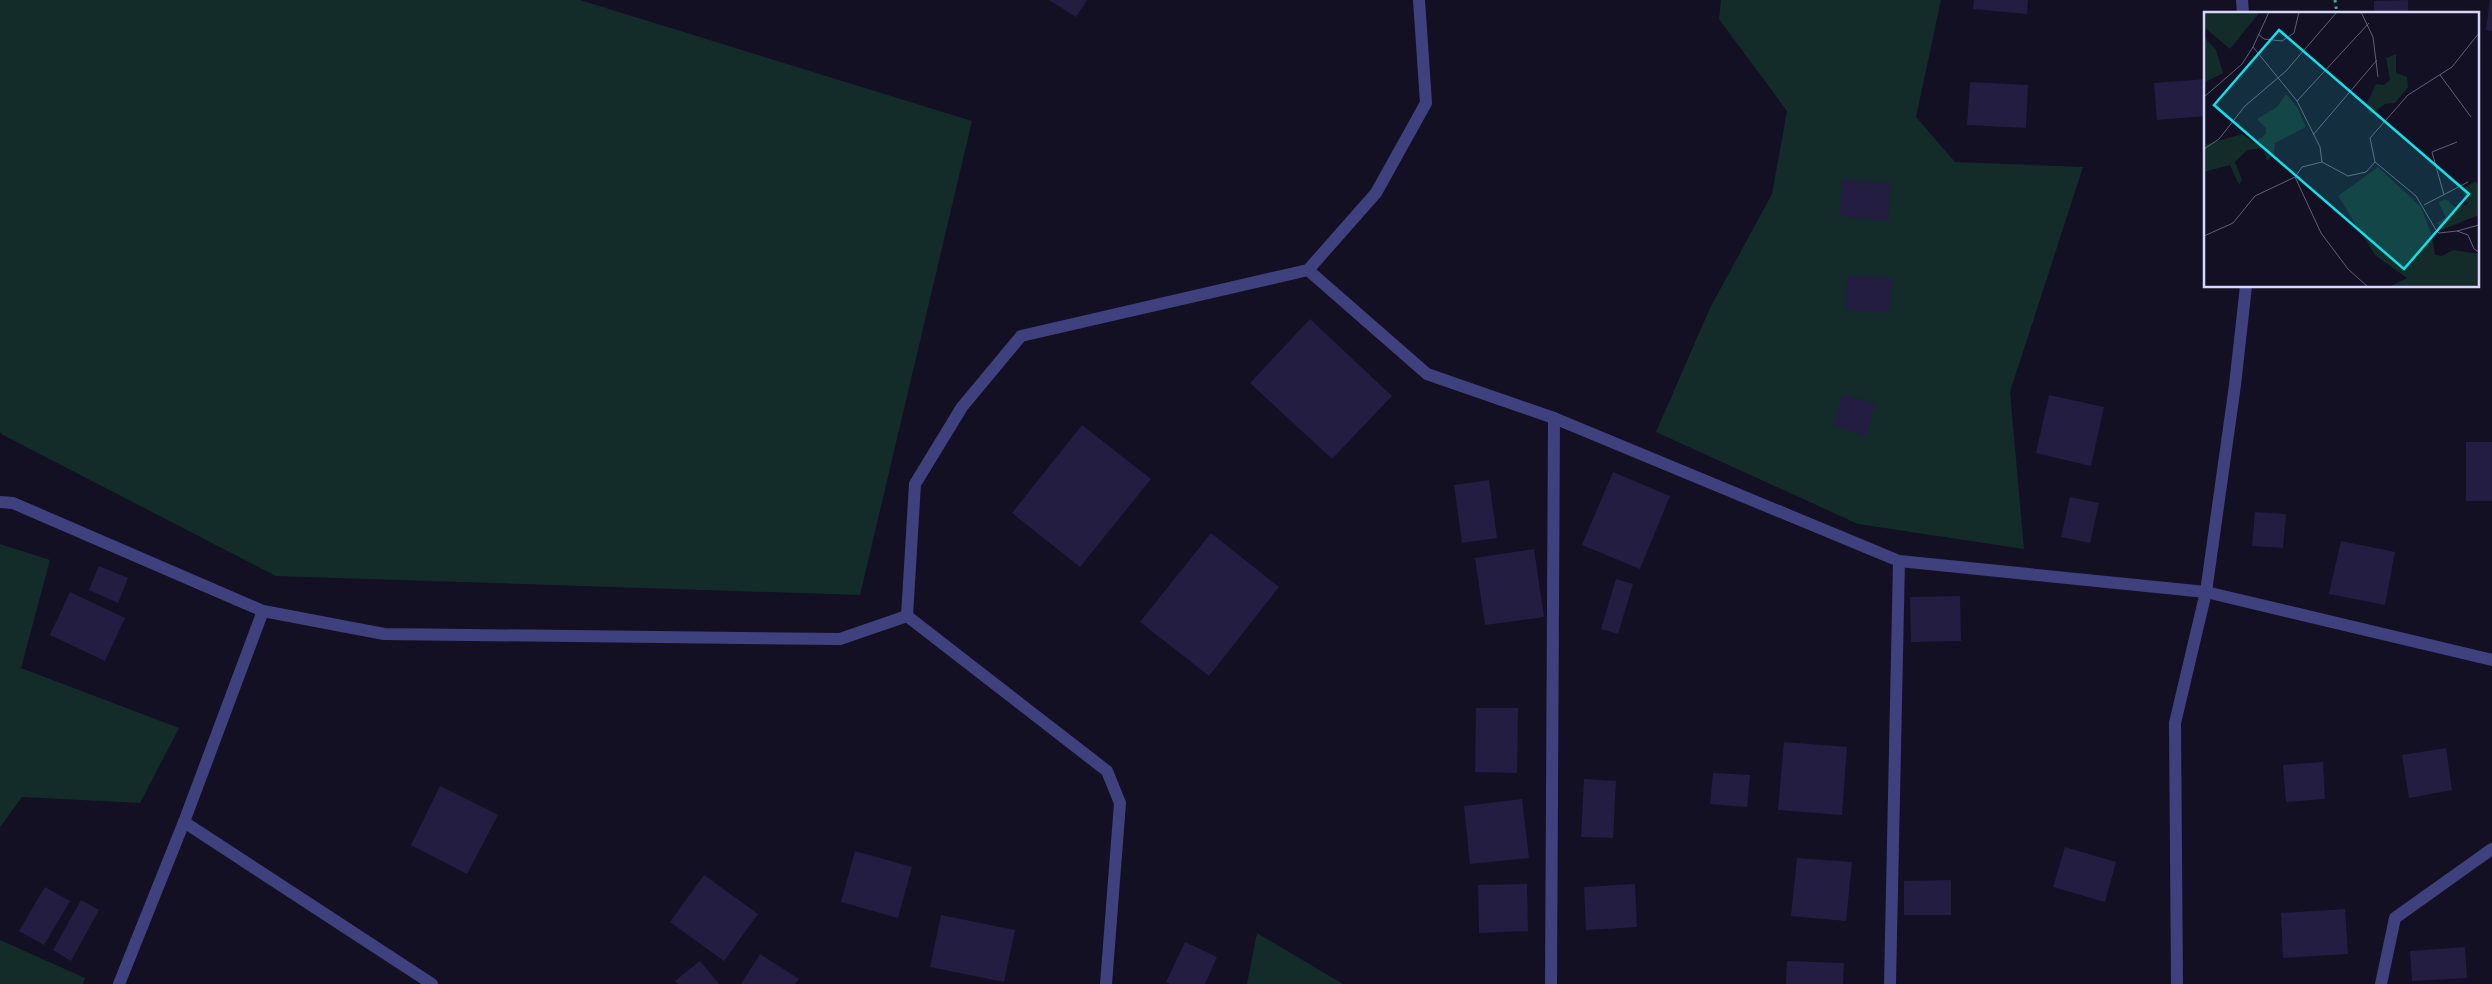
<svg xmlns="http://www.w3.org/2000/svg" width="2492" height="984" font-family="Commissioner,sans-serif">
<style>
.green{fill:#132c2a}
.building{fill:#231d42}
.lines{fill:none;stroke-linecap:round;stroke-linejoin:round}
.path{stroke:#38ac9f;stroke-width:3;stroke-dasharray:2.5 4;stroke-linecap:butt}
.service{stroke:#3f407e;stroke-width:12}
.minor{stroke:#3f407e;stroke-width:12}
.inset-road{fill:none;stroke:#615f79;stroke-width:1}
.view{fill:#12e0ea;fill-opacity:0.15;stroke:#12e0ea;stroke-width:2.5}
.inset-edge{fill:none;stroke:#d7d5fc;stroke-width:2.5}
</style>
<rect width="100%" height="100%" fill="#121022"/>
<g class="green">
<path d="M0,0h580l392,121 -112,474 -584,-19 -273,-141 -3,-3z"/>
<path d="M1721,0h220l-25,117 39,45 128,5 -73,225 14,157 -166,-25 -202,-92 54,-124 62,-114 15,-83 -68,-92z"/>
<path d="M0,544l50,16 -29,108 158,60 -39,75 -118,-6 -22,30z"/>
<path d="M1257,933l86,51h-96z"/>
<path d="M0,940l85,38 -2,6h-83z"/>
</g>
<g class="building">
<path d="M1049,0h38l-11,17z"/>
<path d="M1974,0h54l-1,14 -54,-5z"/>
<path d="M2408,0v14h-34v-13z"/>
<path d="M2490,0h2v31l-6,-1z"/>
<path d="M2206,79v37l-49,4 -3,-37z"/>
<path d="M1970,82l58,3 -2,43 -59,-3z"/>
<path d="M1843,179l48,5 -3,37 -49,-5z"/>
<path d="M1848,275l44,3 -3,35 -44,-3z"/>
<path d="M1310,319l82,77 -60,63 -82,-76z"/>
<path d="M1843,394l32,10 -9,32 -33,-10z"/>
<path d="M2049,395l55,12 -13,59 -55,-13z"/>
<path d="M1082,425l69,54 -71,88 -68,-54z"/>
<rect x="2466" y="442" width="26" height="59"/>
<path d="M1613,472l57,24 -30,73 -58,-24z"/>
<path d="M1489,480l8,58 -35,5 -8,-58z"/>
<path d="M2070,497l29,6 -9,40 -29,-6z"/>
<path d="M2255,512l31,2 -3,34 -31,-2z"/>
<path d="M1211,533l68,54 -70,89 -69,-54z"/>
<path d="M2341,541l54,11 -10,53 -56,-11z"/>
<path d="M1534,549l10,68 -59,8 -10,-67z"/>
<path d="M99,566l29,12 -10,25 -29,-13z"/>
<path d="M1616,579l17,5 -15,50 -17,-5z"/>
<path d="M70,592l55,26 -20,43 -55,-26z"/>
<path d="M1960,596l1,45 -50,1 -1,-45z"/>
<path d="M1476,708h42l-1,65 -42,-1z"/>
<path d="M1784,742l63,5 -5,68 -64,-5z"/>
<path d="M2446,748l6,42 -43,8 -7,-43z"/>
<path d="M2323,762l2,37 -39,3 -3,-37z"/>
<path d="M1713,773l37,2 -3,32 -37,-3z"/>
<path d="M1584,779l32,2 -3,57 -32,-1z"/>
<path d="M440,786l58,29 -31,59 -56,-29z"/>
<path d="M1522,799l7,59 -59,6 -6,-58z"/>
<path d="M2065,847l51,15 -11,40 -52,-15z"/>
<path d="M855,851l57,16 -14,51 -57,-16z"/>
<path d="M1797,858l55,4 -6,59 -55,-5z"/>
<path d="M704,875l54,39 -34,47 -54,-39z"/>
<path d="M1951,880v35h-47v-34z"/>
<path d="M1527,884l1,47 -49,2 -1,-48z"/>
<path d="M1635,884l2,43 -51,3 -2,-43z"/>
<path d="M45,887l25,14 -26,44 -25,-14z"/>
<path d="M81,900l18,10 -28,51 -18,-11z"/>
<path d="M2345,909l3,45 -65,4 -2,-45z"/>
<path d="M941,915l74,15 -11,52 -74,-15z"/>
<path d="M1185,942l32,15 -12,27h-35l-4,-2z"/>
<path d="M2465,947l2,31 -55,3 -2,-30z"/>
<path d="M760,954l39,25 -4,5h-54z"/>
<path d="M700,961l19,23h-41l-3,-3z"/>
<path d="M1787,961l57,2 -1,21h-57z"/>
</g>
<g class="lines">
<path class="path" d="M2335,0l2,14"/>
<path class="service" d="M184,822l248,162"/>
<g class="minor">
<path d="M1419,0l7,103 -50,90 -68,77 119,104 127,44 345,143 307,31 286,68"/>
<path d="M2242,0l1,14"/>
<path d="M0,502l13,1 250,108 121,23 456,5 67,-23 200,155 13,32 -14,181"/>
<path d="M907,616l8,-132 47,-77 59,-71 287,-66"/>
<path d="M119,984l65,-162 79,-211"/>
<path d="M1551,984l3,-566"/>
<path d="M1890,984l9,-423"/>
<path d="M2177,984l-2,-261 31,-131 29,-207 11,-99"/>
<path d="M2381,984l14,-66 97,-69"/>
</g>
</g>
<g transform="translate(2204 12)">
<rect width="275" height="275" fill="#121022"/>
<path d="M0,0h55v1l-29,36 -26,-22zM0,25l12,13 7,23 -19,10zM192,42v19l11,4 1,10 -13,16 -10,1 -15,11 -4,-10 10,-21 8,1 6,-5 -4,-22zM82,82l11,13 9,20 -31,16 -1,11 -7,7 -4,-13 -16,2 -12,12 7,18 -3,5 -9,-20 -26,7v-27l38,-11 12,9 12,-9v-6l-9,-9 20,-12zM174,155l43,40 11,29 3,19 7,1 11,-6 26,4v33h-90l18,-9 -32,-23 -37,-59zM272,169l3,7v27l-38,15 -4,-7 9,-6 -8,-15 8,-3 9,8 13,-3 -6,-15z" fill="#132c2a"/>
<path class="inset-road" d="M157,0l12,25 5,40M275,21l-27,34 -44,28 -38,43 5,24 41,34 20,34 3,3 18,-2 11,4 6,14 5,3M54,22l6,5 18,2 12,-8 5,-21M236,63l31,42M0,85l38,-33 11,-17M93,89l72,-78M109,123l64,-75M0,137l15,-10 26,-33 41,-35 51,-59M118,150l26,14 18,-4 9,-10M91,165l26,56 27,36 20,18M240,183l-12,-43 25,-10M220,193l44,-23M253,219l22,-6M0,224l29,-13 22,-27 40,-19 7,-10 20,-5 -2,-15 -23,-46 -44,-54 16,-35"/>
<path class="view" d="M75,18l190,164 -65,75 -190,-164z"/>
<rect width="275" height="275" class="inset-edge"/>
</g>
</svg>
